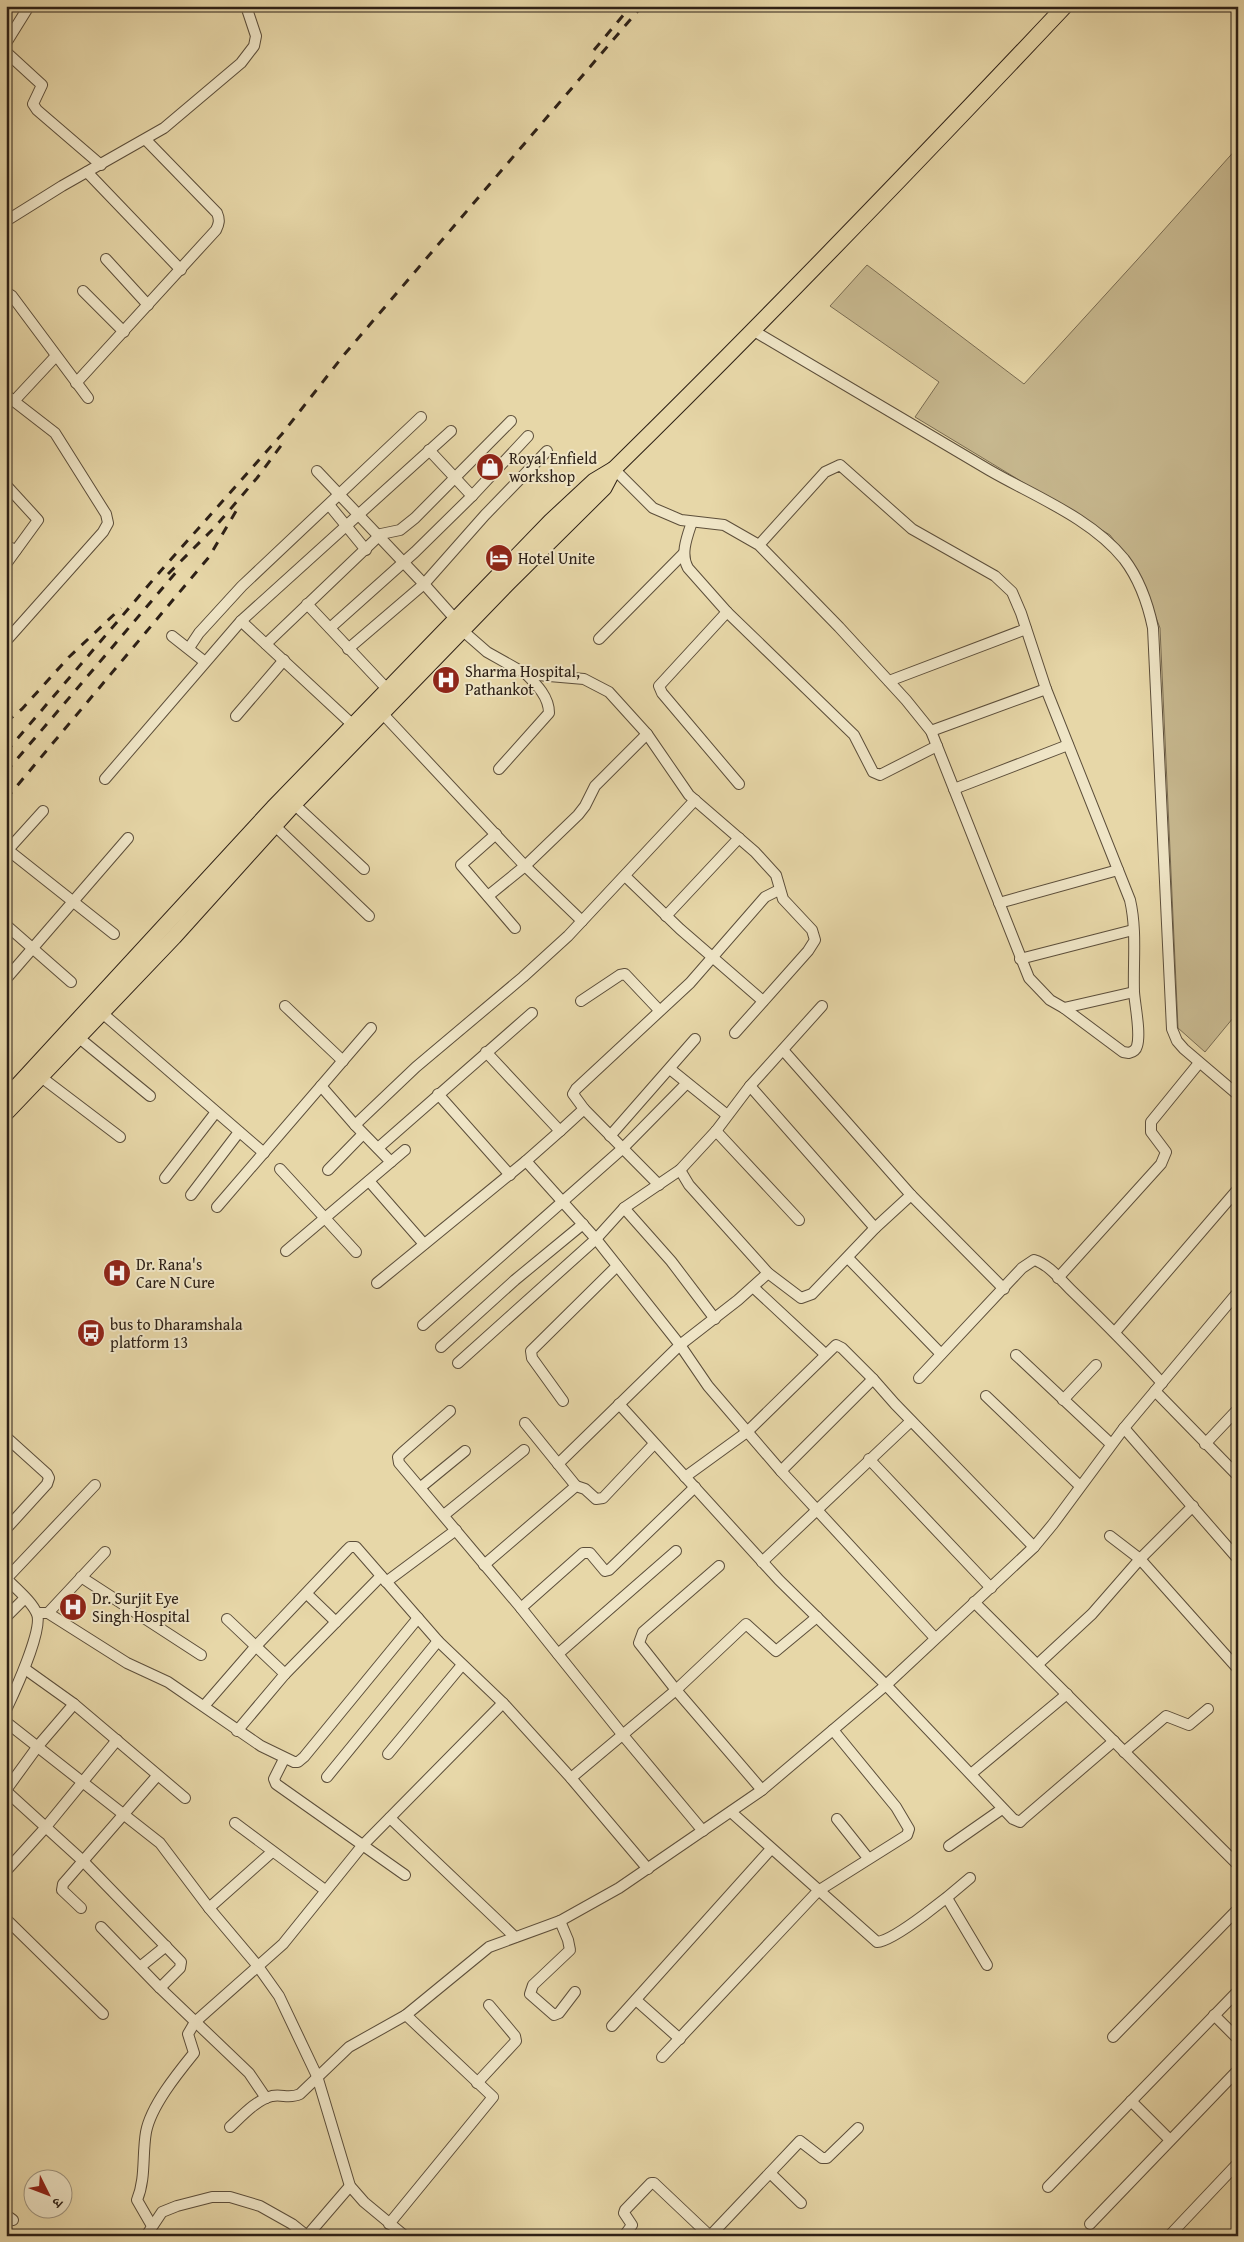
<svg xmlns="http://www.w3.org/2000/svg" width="1244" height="2242" font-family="'Gentium Book Plus','Noto Serif Devanagari',serif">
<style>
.green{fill:#c7b88f;stroke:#7a6c52}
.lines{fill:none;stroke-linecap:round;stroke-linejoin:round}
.minor-casing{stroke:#5c4e3a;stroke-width:12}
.primary-casing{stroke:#2d2016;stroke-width:17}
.minor{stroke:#efe5c6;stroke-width:10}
.primary{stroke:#e7d7a8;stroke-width:15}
.rail{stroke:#2d2016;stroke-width:3;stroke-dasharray:9 9;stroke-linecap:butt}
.labels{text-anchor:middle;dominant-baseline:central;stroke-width:4;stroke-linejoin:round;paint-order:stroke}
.poi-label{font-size:16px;fill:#2d2016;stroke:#efe5c6;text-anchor:start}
</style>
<rect width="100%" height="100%" fill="#e7d7a8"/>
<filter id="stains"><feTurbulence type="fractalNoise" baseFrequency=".004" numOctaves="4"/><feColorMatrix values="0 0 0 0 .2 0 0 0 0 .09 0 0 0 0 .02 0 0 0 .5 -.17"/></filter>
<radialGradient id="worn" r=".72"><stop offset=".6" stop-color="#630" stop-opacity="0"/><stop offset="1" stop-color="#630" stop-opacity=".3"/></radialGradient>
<path class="green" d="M1238,147v865l-33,40 -27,-24 -18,-400 -22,-57 -28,-36 -195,-118 24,-35 -109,-76 37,-41 157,119 113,-124z"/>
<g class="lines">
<g class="minor-casing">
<g id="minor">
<path d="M6,43l23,-37"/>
<path d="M6,52l36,33 -9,19 4,6 64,55"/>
<path d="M87,172l94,98"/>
<path d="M6,221l56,-35 102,-58 77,-65 13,-17 2,-10 -10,-30"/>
<path d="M106,259l42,46"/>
<path d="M83,291l41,41"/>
<path d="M6,292l6,4 76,102"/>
<path d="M754,331c78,46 156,93 235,139 45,26 102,48 135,89 16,21 24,45 29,69l19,401 5,12 7,8 54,46"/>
<path d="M76,383l140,-153c3,-6 4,-10 1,-17l-71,-73"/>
<path d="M6,395l49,38 51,81 2,9 -5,9 -97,109"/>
<path d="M14,401l41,-44"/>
<path d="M429,450l43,46"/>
<path d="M614,469l39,39 28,12 43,5 35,20 80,82 67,73 25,31 98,247 21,22 14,8 59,44 6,1c4,-1 7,-3 8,-7 4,-13 -2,-40 -3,-54 -1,-30 3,-62 -4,-92l-84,-211 -25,-76 -9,-21 -17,-16 -83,-47 -72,-64 -15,7 -66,73"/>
<path d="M317,471l107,113 32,36 7,11 24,21 39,22 58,5 25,13 38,42 42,61 66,57 21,23 7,24 29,31 3,10 -7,11 -73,82"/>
<path d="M6,485l32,35 -32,44"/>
<path d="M330,506l36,44"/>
<path d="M692,522c-5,15 -12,32 -4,46l39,44 127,123 19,37 7,3 57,-29"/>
<path d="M6,546l10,4"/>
<path d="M307,604l81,86"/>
<path d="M727,612l-68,74 3,7 77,91"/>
<path d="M241,621l113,105"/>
<path d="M330,628l85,-76 57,-56 56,-60"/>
<path d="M172,636l33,26"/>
<path d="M599,639l85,-86"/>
<path d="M266,644l115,-110 19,-4 15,-12 96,-97"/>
<path d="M189,648l10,-15 43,-47 179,-169"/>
<path d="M348,649l76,-65 61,-69 62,-64"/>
<path d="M889,681l137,-52"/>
<path d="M382,713l143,153 57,55"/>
<path d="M236,716l48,-56"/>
<path d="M931,731l115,-42"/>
<path d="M499,769l50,-56c0,-16 -12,-28 -23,-39"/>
<path d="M105,779l136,-158 210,-190"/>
<path d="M954,789l114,-44"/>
<path d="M294,804l70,65"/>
<path d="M275,826l94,90"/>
<path d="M496,834l-35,31 54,63"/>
<path d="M8,850l106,84"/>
<path d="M6,852l37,-41"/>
<path d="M625,876l55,53 83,72"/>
<path d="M488,896l37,-30 53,-51 7,-9 10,-20 52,-52"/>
<path d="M999,903l119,-33"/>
<path d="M666,916l73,-78"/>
<path d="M6,925l65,57"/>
<path d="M1020,959l113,-29"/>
<path d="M6,979l122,-141"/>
<path d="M581,1001l39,-26 5,-1 34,36"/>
<path d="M285,1006l58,55"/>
<path d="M1064,1008l70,-16"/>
<path d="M101,1012l163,141"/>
<path d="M78,1037l72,59"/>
<path d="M783,1050l128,145 93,94"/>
<path d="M670,1069l57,46"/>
<path d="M41,1077l79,60"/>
<path d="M321,1086l34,39"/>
<path d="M750,1086l125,142"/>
<path d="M438,1094l72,81"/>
<path d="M584,1109l-11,-15 3,-5 114,-106 75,-86 14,-7"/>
<path d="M560,1131l24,-22 75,76"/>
<path d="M716,1131l83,89"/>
<path d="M610,1136l85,-97"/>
<path d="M378,1148l154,-135"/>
<path d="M526,1161l70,78 84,106 28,41 73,85"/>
<path d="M391,1162l-36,-37 61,-58 107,-90 45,-41 127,-136"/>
<path d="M280,1169l76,83"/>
<path d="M328,1170l35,-36"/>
<path d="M680,1170l9,15 79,88 33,25 11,-4 63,-66 36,-33"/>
<path d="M165,1178l51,-66"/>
<path d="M369,1181l55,63"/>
<path d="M191,1195l48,-63"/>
<path d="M217,1207l154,-179"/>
<path d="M624,1208l47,53 44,58"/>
<path d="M286,1251l119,-101"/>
<path d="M848,1258l93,96"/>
<path d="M1058,1278l103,-114 5,-12 -15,-20v-10l48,-59"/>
<path d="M377,1283l149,-122 34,-30 -74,-79"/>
<path d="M753,1287l72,67"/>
<path d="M423,1325l199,-176 64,-65"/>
<path d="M1115,1332l123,-143"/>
<path d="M441,1347l74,-67 68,-56"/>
<path d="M1016,1355l95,89"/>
<path d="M458,1363l138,-124 28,-31 56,-38 36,-39 34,-45 72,-80"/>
<path d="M919,1378l103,-110 12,-8c14,4 26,19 36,29 31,30 62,61 92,94"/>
<path d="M1155,1391l83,85"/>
<path d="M986,1396l94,90"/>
<path d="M1063,1400l33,-35"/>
<path d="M563,1401l-31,-43 -1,-7 86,-85"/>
<path d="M619,1404l160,176 107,105 127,134 7,3 3,-3 91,-78"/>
<path d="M450,1411l-47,41 -5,5 1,6 122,145 101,126 81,97"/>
<path d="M525,1423l51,63"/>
<path d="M1124,1428l114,131"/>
<path d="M6,1437l41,37 2,4 -2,6 -41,45"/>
<path d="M1205,1444l33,-35"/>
<path d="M869,1459l122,129"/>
<path d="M558,1464l122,-119 58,-45 30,-27"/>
<path d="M685,1477l62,-45 89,-87 6,3 31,31"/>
<path d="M421,1487l44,-36"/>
<path d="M444,1515l80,-65"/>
<path d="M1110,1536l30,23 98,110"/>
<path d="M762,1562l149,-141"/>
<path d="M484,1565l92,-79 9,3 11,10 7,-1 51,-54"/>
<path d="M719,1566l-76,66 -4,11 37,47 86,100"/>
<path d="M81,1577l120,78"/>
<path d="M6,1578c9,10 26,23 31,36 6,16 -23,79 -31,96"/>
<path d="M7,1578l88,-93"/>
<path d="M386,1582l70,-52"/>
<path d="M307,1594l29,28"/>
<path d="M974,1602l264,263"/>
<path d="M521,1608l62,-55h7l15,18 4,-1 86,-83"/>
<path d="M37,1613h11l79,50 41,19 93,64 33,16h4l6,-5 114,-139"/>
<path d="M48,1613l57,-61"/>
<path d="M6,1617l19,-19"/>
<path d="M227,1619l58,55"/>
<path d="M935,1638l-154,-167 92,-92 22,25 139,143"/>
<path d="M558,1654l118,-103"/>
<path d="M1038,1664l54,-50 48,-55 53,-53"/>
<path d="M25,1669l49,35 111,94"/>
<path d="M204,1706l52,-60 91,-96 3,-3h6l82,94 65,62 68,75 77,91"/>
<path d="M6,1722l154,121 49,65 48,57 22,31 38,80 33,110 14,16 41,34"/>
<path d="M237,1731l48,-57 96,-98"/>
<path d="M1124,1752l42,-36 23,9 19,-16"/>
<path d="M388,1754l74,-89"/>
<path d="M284,1759l-10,20 2,5 129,91"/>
<path d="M971,1774l96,-80"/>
<path d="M327,1777l111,-136"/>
<path d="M571,1778l105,-88 70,-66 30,27 41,-34"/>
<path d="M6,1790l32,-44 36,-42"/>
<path d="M6,1791l77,70 98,101 -1,6 -20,20"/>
<path d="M731,1812l146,130c18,-1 77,-50 93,-64"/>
<path d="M390,1818l125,119"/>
<path d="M837,1819l31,39"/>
<path d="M235,1823l90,67"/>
<path d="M949,1846l53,-37"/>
<path d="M6,1871l39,-43 72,-88"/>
<path d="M947,1898l40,67"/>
<path d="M81,1908l-19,-18 1,-6 94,-108"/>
<path d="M209,1908l63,-56"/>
<path d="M6,1919l97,95"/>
<path d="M560,1921l8,19 2,10 -37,35 -3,9 24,21 5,-2 16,-21"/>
<path d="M101,1927l59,61 89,85 17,25"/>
<path d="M140,1967l26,-21"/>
<path d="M636,2000l44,39"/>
<path d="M1214,2015l24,24"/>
<path d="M612,2026l159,-177"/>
<path d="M1113,2037l125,-128"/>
<path d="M662,2057l156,-166 89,-56 2,-6 -13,-22 -63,-77"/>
<path d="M477,2083l39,-42 -1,-5 -26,-31"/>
<path d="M1131,2101l39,39"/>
<path d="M230,2127c12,-11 26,-27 42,-31 10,-2 18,3 28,-2l49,-47 57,-32 83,-68 71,-26 59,-33 143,-98 124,-105 148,-138 19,-23 71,-96 114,-136"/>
<path d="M770,2173l31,30"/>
<path d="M1048,2187l190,-196"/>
<path d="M6,2215l7,5"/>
<path d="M389,2224l104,-127 -87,-82"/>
<path d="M1090,2224l148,-154"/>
<path d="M152,2226l-15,-26c9,-22 5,-45 9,-68 5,-26 31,-58 48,-79l-6,-19 7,-12 88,-78 79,-98 141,-143"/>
<path d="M146,2236l16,-24 15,-6 35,-9h18l30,9 32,18 15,12"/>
<path d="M307,2236l43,-50"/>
<path d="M624,2236l8,-11 -8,-12 1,-3 26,-27h3l56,53"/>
<path d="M710,2236l90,-95 22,17h5l31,-30"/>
<path d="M1169,2236l69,-73"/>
</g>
</g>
<g class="primary-casing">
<g id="primary">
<path d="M6,1098l267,-290 278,-287 43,-40 20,-12c154,-151 303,-306 451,-463"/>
<path d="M6,1113l168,-176 120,-133 214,-221 96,-95 10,-19"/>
</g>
</g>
<use href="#minor" class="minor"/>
<use href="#primary" class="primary"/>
<g class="rail">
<path d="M594,50l37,-44"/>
<path d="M168,574l47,-47 42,-49 26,-35"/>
<path d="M6,722l16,-13 47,-52 52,-49"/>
<path d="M6,752l152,-178 124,-140 61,-78 299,-350"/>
<path d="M6,772l172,-202"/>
<path d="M6,799l203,-242 30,-51"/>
</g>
</g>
<defs>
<g id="shop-disc" transform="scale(1.4375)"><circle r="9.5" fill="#8f2418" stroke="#efe5c6"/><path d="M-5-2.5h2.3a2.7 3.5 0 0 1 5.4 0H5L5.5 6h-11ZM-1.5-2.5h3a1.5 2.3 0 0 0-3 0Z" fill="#fff"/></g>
<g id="hotel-disc" transform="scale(1.4375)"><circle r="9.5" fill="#8f2418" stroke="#efe5c6"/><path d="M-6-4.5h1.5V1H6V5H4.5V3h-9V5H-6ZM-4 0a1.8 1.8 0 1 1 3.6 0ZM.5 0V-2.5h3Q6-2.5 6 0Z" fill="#fff"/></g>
<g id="hospital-disc" transform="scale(1.4375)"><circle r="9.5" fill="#8f2418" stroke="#efe5c6"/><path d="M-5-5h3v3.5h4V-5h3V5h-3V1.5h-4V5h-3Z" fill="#fff"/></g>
<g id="bus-disc" transform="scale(1.4375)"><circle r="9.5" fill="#8f2418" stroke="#efe5c6"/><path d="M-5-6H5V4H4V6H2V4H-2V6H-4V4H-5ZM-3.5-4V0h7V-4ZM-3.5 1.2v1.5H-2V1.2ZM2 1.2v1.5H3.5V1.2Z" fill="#fff"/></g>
</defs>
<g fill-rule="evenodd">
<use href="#shop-disc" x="490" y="467"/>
<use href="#hotel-disc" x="499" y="558"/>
<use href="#hospital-disc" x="446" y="680"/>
<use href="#hospital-disc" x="117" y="1273"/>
<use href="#bus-disc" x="91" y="1333"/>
<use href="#hospital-disc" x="73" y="1607"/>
</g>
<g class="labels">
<g class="poi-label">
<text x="509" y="458">Royal Enfield<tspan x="509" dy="18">workshop</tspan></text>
<text x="518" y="558">Hotel Unite</text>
<text x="465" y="671">Sharma Hospital,<tspan x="465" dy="18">Pathankot</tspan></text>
<text x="136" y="1264">Dr. Rana's<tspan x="136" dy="18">Care N Cure</tspan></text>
<text x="110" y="1324">bus to Dharamshala<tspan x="110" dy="18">platform 13</tspan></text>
<text x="92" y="1598">Dr. Surjit Eye<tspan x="92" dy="18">Singh Hospital</tspan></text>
</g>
</g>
<rect width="1244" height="2242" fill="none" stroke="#e7d7a8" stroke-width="25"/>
<rect x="8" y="8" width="1229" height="2227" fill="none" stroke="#2d2016" stroke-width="2.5"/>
<rect x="12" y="12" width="1219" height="2217" fill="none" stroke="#2d2016"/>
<g transform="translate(48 2194) rotate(132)"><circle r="24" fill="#efe5c6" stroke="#a19680"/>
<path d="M0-4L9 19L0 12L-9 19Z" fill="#8f2418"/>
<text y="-8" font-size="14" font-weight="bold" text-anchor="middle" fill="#2d2016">उ</text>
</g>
<rect width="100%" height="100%" filter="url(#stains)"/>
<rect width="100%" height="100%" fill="url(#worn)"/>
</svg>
